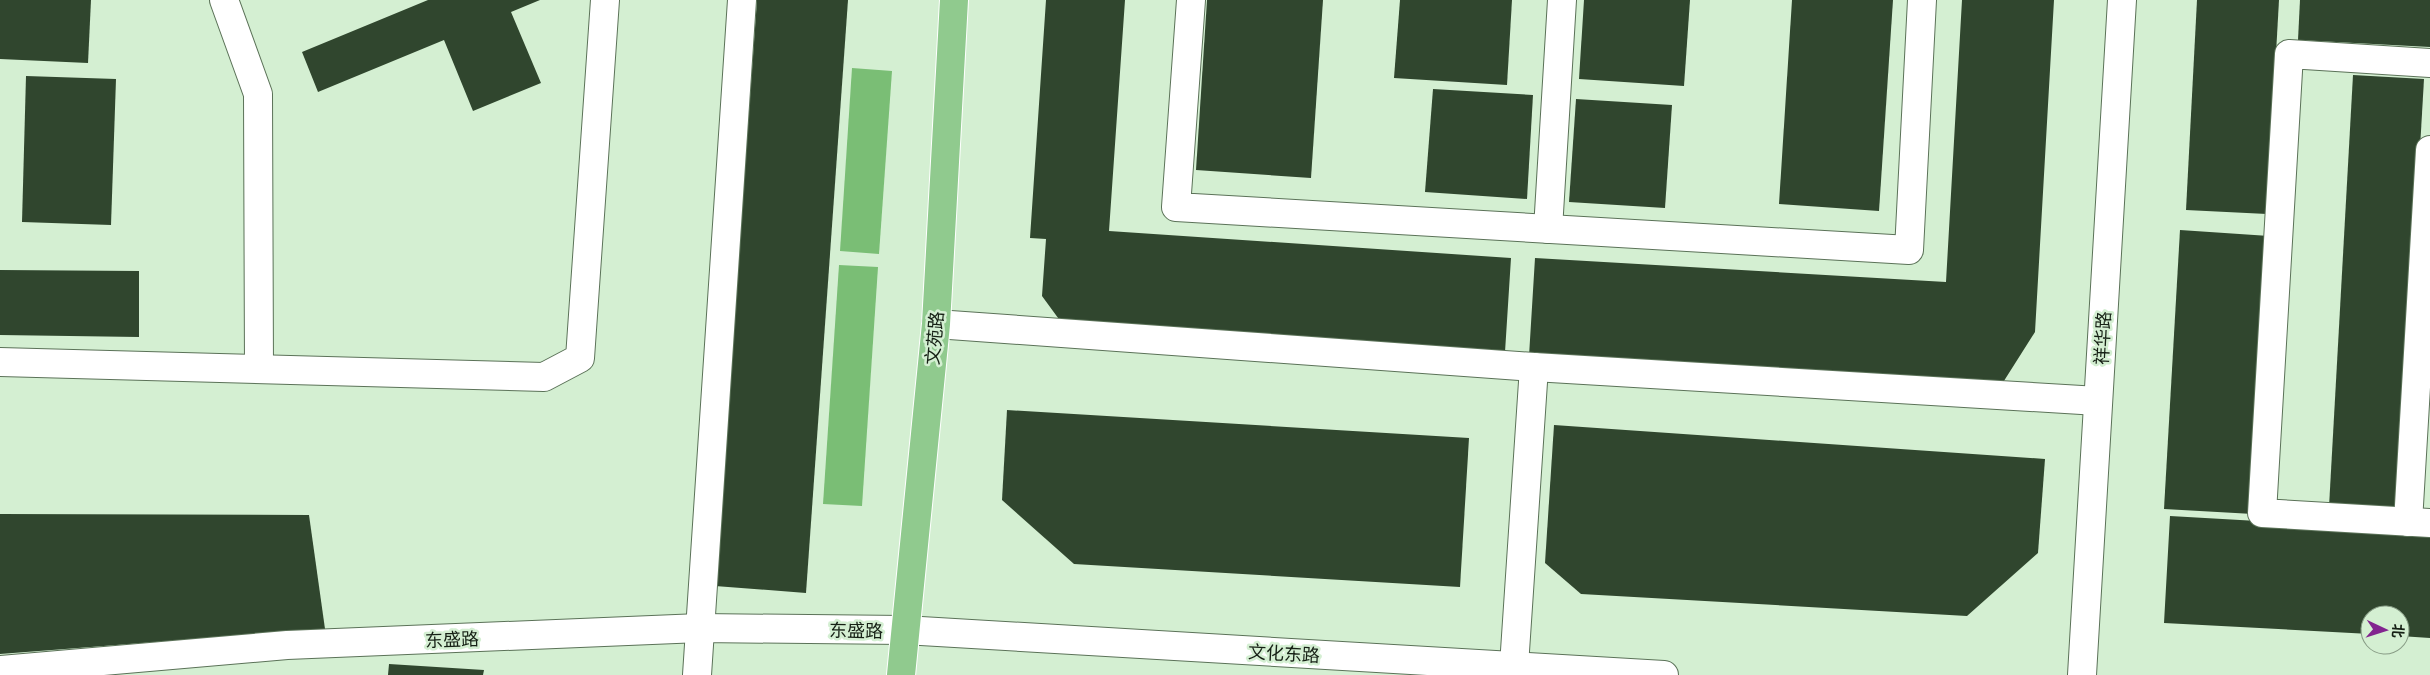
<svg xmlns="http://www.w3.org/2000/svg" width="2430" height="675" font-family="'Noto Sans','Noto Sans SC',sans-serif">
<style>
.forest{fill:#7abe75}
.building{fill:#30462e}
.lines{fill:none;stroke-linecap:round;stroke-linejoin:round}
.minor-casing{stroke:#5b7258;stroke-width:30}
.major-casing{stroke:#fff;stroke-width:30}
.minor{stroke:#fff;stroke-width:28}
.major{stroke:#90ca8e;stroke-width:28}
.labels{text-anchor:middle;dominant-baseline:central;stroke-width:5;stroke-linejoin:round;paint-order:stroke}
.street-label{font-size:18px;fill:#162015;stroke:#d4efd2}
</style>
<rect width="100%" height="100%" fill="#d4efd2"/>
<g class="forest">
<path d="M852,68l40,3 -13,183 -39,-3z"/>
<path d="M839,265l39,2 -16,239 -39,-2z"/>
</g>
<g class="building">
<path d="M0,0h91l-3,63 -88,-4z"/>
<path d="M428,0h112l-29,12 30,71 -68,28 -29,-71 -126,52 -16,-40z"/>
<path d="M757,0h91l-42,593 -91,-7z"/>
<path d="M1046,0h79l-16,231 402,27 -6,94 -444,-30 -19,-26 4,-57 -16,-1z"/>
<path d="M1207,0h116l-12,178 -115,-8z"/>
<path d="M1400,0h112l-5,85 -113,-7z"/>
<path d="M1584,0h106l-6,86 -105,-7z"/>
<path d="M1792,0h101l-14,211 -100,-7z"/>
<path d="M1962,0h92l-19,332 -33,52 -473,-28 6,-98 411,24z"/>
<path d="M2197,0h82l-12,214 -81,-4z"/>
<path d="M2300,0h130v47l-132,-7z"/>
<path d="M2353,75l71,4 -25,433 -70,-5z"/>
<path d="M26,76l90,3 -5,146 -89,-3z"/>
<path d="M1433,89l100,6 -6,104 -102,-7z"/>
<path d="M1576,99l96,6 -7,103 -96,-6z"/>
<path d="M2180,230l89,6 -16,278 -89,-5z"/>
<path d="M0,270l139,1v66l-139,-2z"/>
<path d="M1007,410l462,28 -9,149 -386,-23 -72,-64z"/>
<path d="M1554,425l491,34 -7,94 -71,63 -386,-22 -36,-31z"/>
<path d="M0,514l309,1 16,114 -325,25z"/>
<path d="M2170,516l260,15v107l-30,-2v-21h-30v19l-206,-11z"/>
<path d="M389,664l95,6 -1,5h-95z"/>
</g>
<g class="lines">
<g class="minor-casing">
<g id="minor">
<path d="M224,0l34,94 1,275"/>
<path d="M1191,0l-15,207 733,43 13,-250"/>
<path d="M2430,63l-141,-9 -27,459 168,10"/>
<path d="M1548,229l14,-229"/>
<path d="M936,324l598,43 564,34"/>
<path d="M0,362l544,15 36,-19 25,-358"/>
<path d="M2408,522l22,-372"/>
<path d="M1514,666l20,-299"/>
<path d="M0,670l287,-25 413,-17 204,2 760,45"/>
<path d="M697,675l45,-675"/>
<path d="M2082,675l40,-675"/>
</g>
</g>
<g class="major-casing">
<path id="major" d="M901,675l35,-351 18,-324"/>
</g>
<use href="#minor" class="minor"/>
<use href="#major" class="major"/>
</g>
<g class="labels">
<g class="street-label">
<text transform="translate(934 338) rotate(-85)">文苑路</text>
<text transform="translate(2102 338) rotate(-87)">祥华路</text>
<text transform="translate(856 630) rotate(1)">东盛路</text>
<text transform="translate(452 639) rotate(-2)">东盛路</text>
<text transform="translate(1284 653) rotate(3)">文化东路</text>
</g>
</g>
<g transform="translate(2385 630) rotate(94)"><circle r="24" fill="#d4efd2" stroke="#889c86"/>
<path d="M0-4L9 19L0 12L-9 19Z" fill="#82248f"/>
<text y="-8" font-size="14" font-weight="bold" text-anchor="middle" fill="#162015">北</text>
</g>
</svg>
